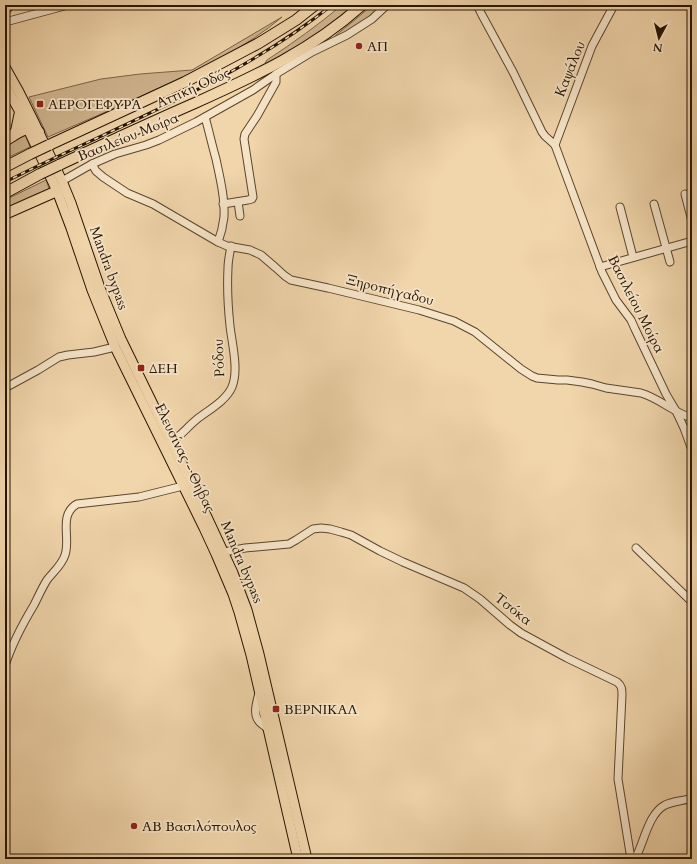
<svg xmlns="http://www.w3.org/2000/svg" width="697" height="864" font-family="Cardo,serif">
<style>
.green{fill:#cfb48e;stroke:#7b6448}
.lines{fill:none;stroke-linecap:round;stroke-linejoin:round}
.minor-casing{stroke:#5a452c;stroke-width:9}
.major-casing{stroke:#271501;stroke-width:11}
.highway-casing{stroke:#271501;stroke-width:12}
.minor{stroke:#f6e4c8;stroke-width:7}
.major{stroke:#f1d5ab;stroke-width:9}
.highway{stroke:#f1d5ab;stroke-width:10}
.rail-casing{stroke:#271501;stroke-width:3}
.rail{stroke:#f6e4c8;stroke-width:1.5;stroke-dasharray:4.5;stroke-linecap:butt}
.highway-bridge-casing{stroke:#271501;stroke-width:12;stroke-linecap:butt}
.highway-bridge{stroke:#f1d5ab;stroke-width:10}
.poi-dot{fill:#8f2418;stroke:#f6e4c8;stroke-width:1.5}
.labels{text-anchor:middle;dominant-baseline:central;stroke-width:3.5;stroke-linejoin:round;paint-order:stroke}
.poi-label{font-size:14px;fill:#271501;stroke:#f6e4c8;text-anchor:start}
.street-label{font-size:14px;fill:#271501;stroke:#f6e4c8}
</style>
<rect width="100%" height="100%" fill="#f1d5ab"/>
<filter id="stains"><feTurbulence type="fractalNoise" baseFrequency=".005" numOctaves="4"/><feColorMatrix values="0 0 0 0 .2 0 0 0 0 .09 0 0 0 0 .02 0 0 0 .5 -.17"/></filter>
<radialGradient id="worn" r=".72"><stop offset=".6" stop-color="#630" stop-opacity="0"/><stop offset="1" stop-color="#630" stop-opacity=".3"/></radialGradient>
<g class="green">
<path d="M342,5h12l-39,31 -18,11 -31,17 -1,-1 2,-3c26,-17 51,-35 75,-55z"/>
<path d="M373,5h9l-28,24 -18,8 -1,-1z"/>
<path d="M282,17c-35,30 -77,50 -119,69 -38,18 -76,34 -115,51l-19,-40 72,-18 39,-5 52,-4z"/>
<path d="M25,134l5,13 -25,12v-14z"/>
<path d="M46,180l4,11 -45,20v-11z"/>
</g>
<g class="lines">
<g class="minor-casing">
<g id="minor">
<path d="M477,5l5,10 31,57 29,60 3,4 10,9 47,127 14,28 15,20 4,9 31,65 10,17 8,17 8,22"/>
<path d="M5,12l6,-7"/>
<path d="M5,23l4,-2 59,-16"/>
<path d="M5,107v9"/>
<path d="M205,117c4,14 7,28 11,42 4,19 9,39 8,58 -1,9 -3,17 -6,25"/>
<path d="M555,145l37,-99 22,-41"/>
<path d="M92,164l4,7 7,6 24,16 26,11 65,38 9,4 23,4 11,5 14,12 10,9 6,4 37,8 91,22 35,11 21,11 46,37 11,7 5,2 21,2h9l15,2 10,2 14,4 35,5c18,5 33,20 51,25"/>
<path d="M62,181l30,-17 23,-10 31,-9 13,-5 37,-18 57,-32 23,-16 36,-22 35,-17 25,-16 15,-14"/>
<path d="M685,194l7,27"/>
<path d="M238,202l2,14"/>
<path d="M223,204l25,-4 4,-1 1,-2 -9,-58 1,-5 12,-18 19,-34v-8"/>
<path d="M654,204l16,58"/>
<path d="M620,207l13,50"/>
<path d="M600,267l92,-26"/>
<path d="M5,388l33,-18 21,-13 9,-2 26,-3 21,-5"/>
<path d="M168,443c12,-5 18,-15 28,-23 11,-9 30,-19 36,-33 7,-17 0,-43 -2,-61 -2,-19 -3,-39 -2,-58 0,-8 2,-15 3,-22"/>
<path d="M636,548l56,54"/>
<path d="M224,552l21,-4 44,-4 7,-4 17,-11 8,-1 9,1 11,3 10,3 29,16 23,11 61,26 16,11 30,26 11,8 46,25 50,24c5,4 5,7 5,13l-4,84 13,80"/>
<path d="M5,666c7,-23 17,-41 29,-61 4,-8 8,-17 13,-25 6,-8 15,-15 18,-25 6,-17 -7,-40 12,-51l62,-7 48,-12"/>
<path d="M259,693c-2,8 -6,20 -1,27 2,4 7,6 10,9"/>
<path d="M635,859c9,-16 13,-45 30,-54 8,-4 18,-4 27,-7"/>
</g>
</g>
<g class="major-casing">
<g id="major">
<path d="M5,67l14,25 15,30 28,59 9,22 29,85 21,51 66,135 46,99 14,37 12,44 48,205"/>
<path d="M5,85l15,27 37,79 14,37 21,62 23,57 89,181 12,26 17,40 6,18 12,43 47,204"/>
</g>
</g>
<g class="highway-casing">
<g id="highway">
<path d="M12,136l4,-5 4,-19"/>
<path d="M5,141c10,-6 23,-18 34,-9"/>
<path d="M49,145l136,-63 74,-39 37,-23 19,-15"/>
<path d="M59,165c45,-21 90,-42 136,-62 60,-27 117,-53 167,-98"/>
<path d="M5,167l25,-13"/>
<path d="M5,193l35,-19"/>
<path d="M5,214l52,-23"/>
</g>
</g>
<use href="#minor" class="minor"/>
<use href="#major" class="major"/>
<use href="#highway" class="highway"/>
<g class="rail-casing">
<path id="rail" d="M5,182c111,-56 229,-99 327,-177"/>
</g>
<use href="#rail" class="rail"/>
<g class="highway-bridge-casing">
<g id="highway-bridge">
<path d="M30,154l19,-9"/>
<path d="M40,174l19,-9"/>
</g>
</g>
<use href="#highway-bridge" class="highway-bridge"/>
</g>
<g class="poi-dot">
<circle cx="359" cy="46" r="4"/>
<rect x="36" y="100" width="8" height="8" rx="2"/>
<rect x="137" y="364" width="8" height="8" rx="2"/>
<rect x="272" y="705" width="8" height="8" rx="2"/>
<circle cx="134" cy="826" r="4"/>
</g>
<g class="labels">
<g class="poi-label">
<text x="367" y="46">ΑΠ</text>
<text x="48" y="104">ΑΕΡΟΓΕΦΥΡΑ</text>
<text x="149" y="368">ΔΕΗ</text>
<text x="284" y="709">ΒΕΡΝΙΚΑΛ</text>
<text x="142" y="826">ΑΒ Βασιλόπουλος</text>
</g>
<g class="street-label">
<text transform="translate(570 69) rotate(-68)">Καψάλου</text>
<text transform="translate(193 88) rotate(-24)">Αττική Οδός</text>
<text transform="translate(128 137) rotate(-22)">Βασιλείου Μοίρα</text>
<text transform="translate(109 268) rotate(70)">Mandra bypass</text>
<text transform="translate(390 290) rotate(14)">Ξηροπήγαδου</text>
<text transform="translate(636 304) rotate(63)">Βασιλείου Μοίρα</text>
<text transform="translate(219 358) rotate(-92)">Ρόδου</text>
<text transform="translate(185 458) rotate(64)">Ελευσίνας - Θήβας</text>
<text transform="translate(242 562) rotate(67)">Mandra bypass</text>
<text transform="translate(513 609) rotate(38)">Τσόκα</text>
</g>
</g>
<rect width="697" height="864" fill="none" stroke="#f1d5ab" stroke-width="20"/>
<rect x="6" y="6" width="685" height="852" fill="none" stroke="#271501" stroke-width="2"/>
<rect x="10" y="10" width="677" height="844" fill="none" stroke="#271501"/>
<g transform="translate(659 38) rotate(187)" stroke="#f6e4c8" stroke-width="3" paint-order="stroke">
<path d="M0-3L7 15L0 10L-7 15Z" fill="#271501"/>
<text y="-6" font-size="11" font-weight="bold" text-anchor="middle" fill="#271501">N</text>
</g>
<rect width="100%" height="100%" filter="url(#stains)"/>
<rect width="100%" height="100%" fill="url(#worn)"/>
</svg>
